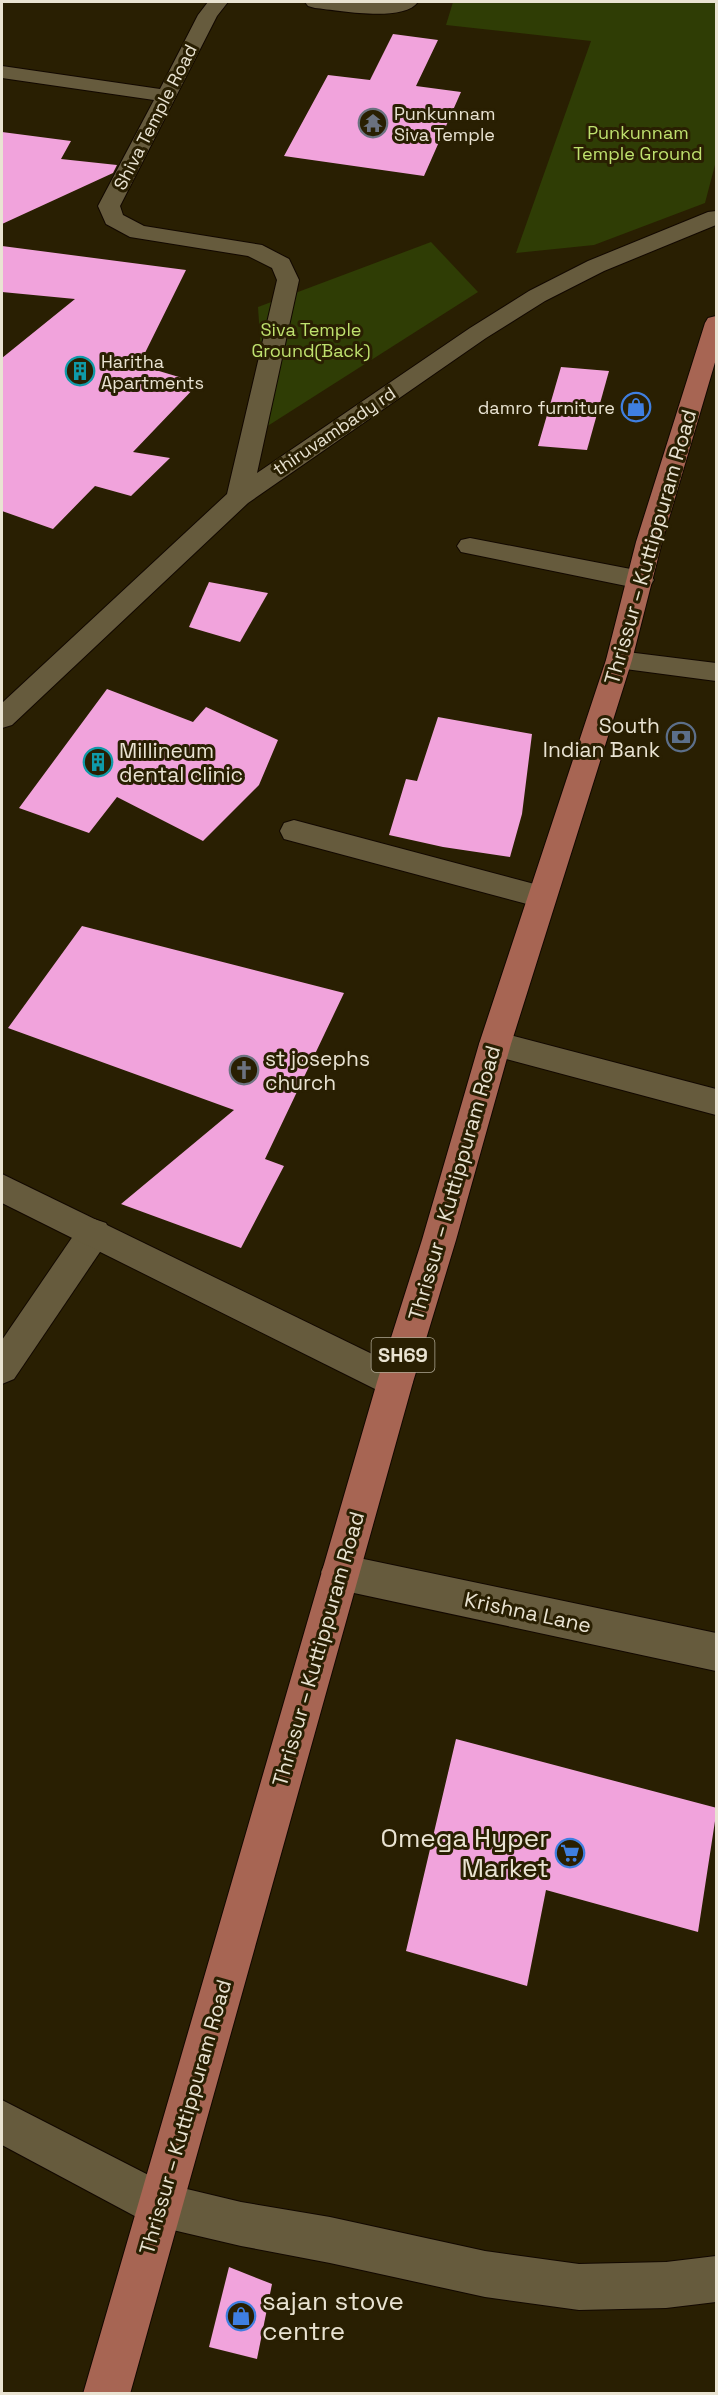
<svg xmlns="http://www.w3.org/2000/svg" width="718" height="2395" font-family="'Space Grotesk',sans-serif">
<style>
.green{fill:#2f3d05}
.building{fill:#f1a3dc}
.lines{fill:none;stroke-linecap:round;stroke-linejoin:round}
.street-casing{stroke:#120800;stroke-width:2}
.secondary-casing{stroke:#120800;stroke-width:2}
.primary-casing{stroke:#120800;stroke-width:2}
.street{fill:#665b3d;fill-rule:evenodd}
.secondary{fill:#665b3d;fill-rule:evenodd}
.primary{fill:#a76553;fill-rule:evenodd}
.labels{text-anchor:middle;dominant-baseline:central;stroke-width:6;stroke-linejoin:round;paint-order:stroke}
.far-poi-label{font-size:18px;fill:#e9e3d2;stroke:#291f02;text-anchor:start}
.far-street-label{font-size:18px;fill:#e9e3d2;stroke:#291f02}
.far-park-label{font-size:18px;fill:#bfe16e;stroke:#291f02}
.shield{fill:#291f02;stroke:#afa894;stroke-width:1.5}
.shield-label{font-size:20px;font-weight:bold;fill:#e9e3d2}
.street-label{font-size:21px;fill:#e9e3d2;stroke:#291f02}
.poi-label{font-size:21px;fill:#e9e3d2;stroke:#291f02;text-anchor:start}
.near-poi-label{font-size:26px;fill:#e9e3d2;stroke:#291f02;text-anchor:end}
</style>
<rect width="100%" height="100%" fill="#291f02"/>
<g class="green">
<path d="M453,2h263v159l-11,42 -111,42 -78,8 75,-212 -145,-16z"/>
<path d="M431,242l47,50 -212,135 -8,-120z"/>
</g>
<g class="building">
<path d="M393,34l45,6 -22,46 45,6 -37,84 -140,-20 44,-81 42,5z"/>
<path d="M2,132l69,9 -10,18 56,6 -4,8 -111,51z"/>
<path d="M2,246l184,24 -47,95 60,18 -66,69 37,6 -39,38 -36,-10 -42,43 -51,-18v-153l73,-59 -73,-7z"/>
<path d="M561,367l48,4 -22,79 -49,-4z"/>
<path d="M209,582l59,11 -28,49 -51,-15z"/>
<path d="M107,689l86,33 13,-15 72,33 -19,45 -56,56 -86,-44 -28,36 -70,-25z"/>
<path d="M438,717l94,17 -10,80 -12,43 -67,-10 -54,-12 17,-56 11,2z"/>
<path d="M82,926l262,67 -79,166 19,7 -43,82 -120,-44 113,-94 -226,-82z"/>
<path d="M456,1739l261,69 -19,124 -152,-42 -19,96 -121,-35z"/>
<path d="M229,2267l43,17 -15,75 -48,-12z"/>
</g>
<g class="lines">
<g class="street-casing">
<g id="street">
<path d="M208,2h20l-11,14 -97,190 3,9 21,11 118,19 27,14 10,21 -42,193 213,-145 59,-37 59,-30 120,-49 8,-1v14l-112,46 -59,30 -59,37 -238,165 -236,222 -10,3v-25l225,-209 50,-214 -5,-12 -24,-12 -118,-19 -24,-13 -8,-18 56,-106 -152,-22v-12l158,23 38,-74z"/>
<path d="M305,2h113c-15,21 -81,8 -103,6l-7,-2z"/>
<path d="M470,538l171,33 9,3 4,6 -4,6 -9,3 -180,-37 -4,-6 4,-6z"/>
<path d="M619,651l97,12v18l-106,-14 -4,-7 4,-7z"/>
<path d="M294,820l248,66 10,3 5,8 -5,8 -10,3 -258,-69 -4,-8 4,-8z"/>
<path d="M495,1031l221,58v26l-232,-62 -5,-9 5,-9z"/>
<path d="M94,1219l12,4 5,10 -5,10 -92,136 -12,5v-44l80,-117z"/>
<path d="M340,1554l376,79v38l-376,-81 -13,-5 -6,-13 6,-13z"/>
<path d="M2,2100l164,84 75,18 89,15 155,34 94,13 87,-2 50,-6v46l-50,6 -87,2 -94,-13 -155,-34 -89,-17 -81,-19 -16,-6 -142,-76z"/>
</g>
</g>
<g class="secondary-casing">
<path id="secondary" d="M2,1174l405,197 6,11 -6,11 -12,5 -12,-5 -381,-190z"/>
</g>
<g class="primary-casing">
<path id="primary" d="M716,316v43l-54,183 -30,118 -121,384 -55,196 -43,142 -283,1012h-47l294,-1012 45,-142 57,-196 127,-384 30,-118 69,-219 3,-5z"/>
</g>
<use href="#street" class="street"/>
<use href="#secondary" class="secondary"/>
<use href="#primary" class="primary"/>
</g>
<defs>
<g id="temple-ring" transform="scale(1.5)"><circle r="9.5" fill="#291f02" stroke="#6b7280" stroke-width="1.5"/><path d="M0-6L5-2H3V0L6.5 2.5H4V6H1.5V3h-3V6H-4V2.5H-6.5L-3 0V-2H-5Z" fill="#6b7280"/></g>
<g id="building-ring" transform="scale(1.5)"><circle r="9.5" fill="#291f02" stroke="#0f9aa8" stroke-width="1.5"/><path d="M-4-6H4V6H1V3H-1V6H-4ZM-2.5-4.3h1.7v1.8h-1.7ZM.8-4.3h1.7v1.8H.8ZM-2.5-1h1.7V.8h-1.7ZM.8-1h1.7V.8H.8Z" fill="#0f9aa8"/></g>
<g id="shop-ring" transform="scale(1.5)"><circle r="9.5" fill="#291f02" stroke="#3f7fe0" stroke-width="1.5"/><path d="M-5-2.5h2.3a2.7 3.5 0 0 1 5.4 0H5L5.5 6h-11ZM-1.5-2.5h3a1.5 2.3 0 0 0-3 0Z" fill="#3f7fe0"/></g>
<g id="bank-ring" transform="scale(1.5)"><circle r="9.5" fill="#291f02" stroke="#5c6f8a" stroke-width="1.5"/><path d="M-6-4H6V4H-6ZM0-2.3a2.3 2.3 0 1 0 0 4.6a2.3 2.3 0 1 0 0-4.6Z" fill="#5c6f8a"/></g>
<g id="church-ring" transform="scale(1.5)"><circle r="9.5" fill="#291f02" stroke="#6b7280" stroke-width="1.5"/><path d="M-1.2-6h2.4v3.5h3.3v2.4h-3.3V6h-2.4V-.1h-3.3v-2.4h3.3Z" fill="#6b7280"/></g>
<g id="supermarket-ring" transform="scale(1.5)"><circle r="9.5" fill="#291f02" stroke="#3f7fe0" stroke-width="1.5"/><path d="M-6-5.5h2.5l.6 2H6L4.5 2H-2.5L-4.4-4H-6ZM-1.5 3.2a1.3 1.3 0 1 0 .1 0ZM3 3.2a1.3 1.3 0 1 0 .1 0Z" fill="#3f7fe0"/></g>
</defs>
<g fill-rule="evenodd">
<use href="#temple-ring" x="373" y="123"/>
<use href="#building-ring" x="80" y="371"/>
<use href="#shop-ring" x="636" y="407"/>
<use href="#bank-ring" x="681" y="737"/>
<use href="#building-ring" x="98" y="762"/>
<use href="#church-ring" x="244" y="1070"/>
<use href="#supermarket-ring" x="570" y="1853"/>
<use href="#shop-ring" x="241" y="2316"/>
</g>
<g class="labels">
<g class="far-poi-label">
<text x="394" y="113">Punkunnam<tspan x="394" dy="21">Siva Temple</tspan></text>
<text x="101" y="361">Haritha<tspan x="101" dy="21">Apartments</tspan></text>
<text x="615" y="407" text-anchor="end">damro furniture</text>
</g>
<g class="far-street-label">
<text transform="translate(155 117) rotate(-63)">Shiva Temple Road</text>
<text transform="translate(334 431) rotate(-34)">thiruvambady rd</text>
</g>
<g class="far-park-label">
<text x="638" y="132">Punkunnam<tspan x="638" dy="21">Temple Ground</tspan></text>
<text x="311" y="329">Siva Temple<tspan x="311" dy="21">Ground(Back)</tspan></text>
</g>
<rect class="shield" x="371.5" y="1338" width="63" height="34" rx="4.5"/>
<g class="shield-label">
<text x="403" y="1355">SH69</text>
</g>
<g class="street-label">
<text transform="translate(650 547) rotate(-74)">Thrissur – Kuttippuram Road</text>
<text transform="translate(454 1183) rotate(-74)">Thrissur – Kuttippuram Road</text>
<text transform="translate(528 1612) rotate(12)">Krishna Lane</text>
<text transform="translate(318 1649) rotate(-74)">Thrissur – Kuttippuram Road</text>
<text transform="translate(185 2117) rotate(-74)">Thrissur – Kuttippuram Road</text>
</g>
<g class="poi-label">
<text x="660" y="725" text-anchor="end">South<tspan x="660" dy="24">Indian Bank</tspan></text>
<text x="119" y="750">Millineum<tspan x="119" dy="24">dental clinic</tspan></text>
<text x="265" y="1058">st josephs<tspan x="265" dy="24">church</tspan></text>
</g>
<g class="near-poi-label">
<text x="549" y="1838">Omega Hyper<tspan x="549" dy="30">Market</tspan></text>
<text x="262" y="2301" text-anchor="start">sajan stove<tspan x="262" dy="30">centre</tspan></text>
</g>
</g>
<rect width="718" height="2395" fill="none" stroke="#e9e3d2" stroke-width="6"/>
</svg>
